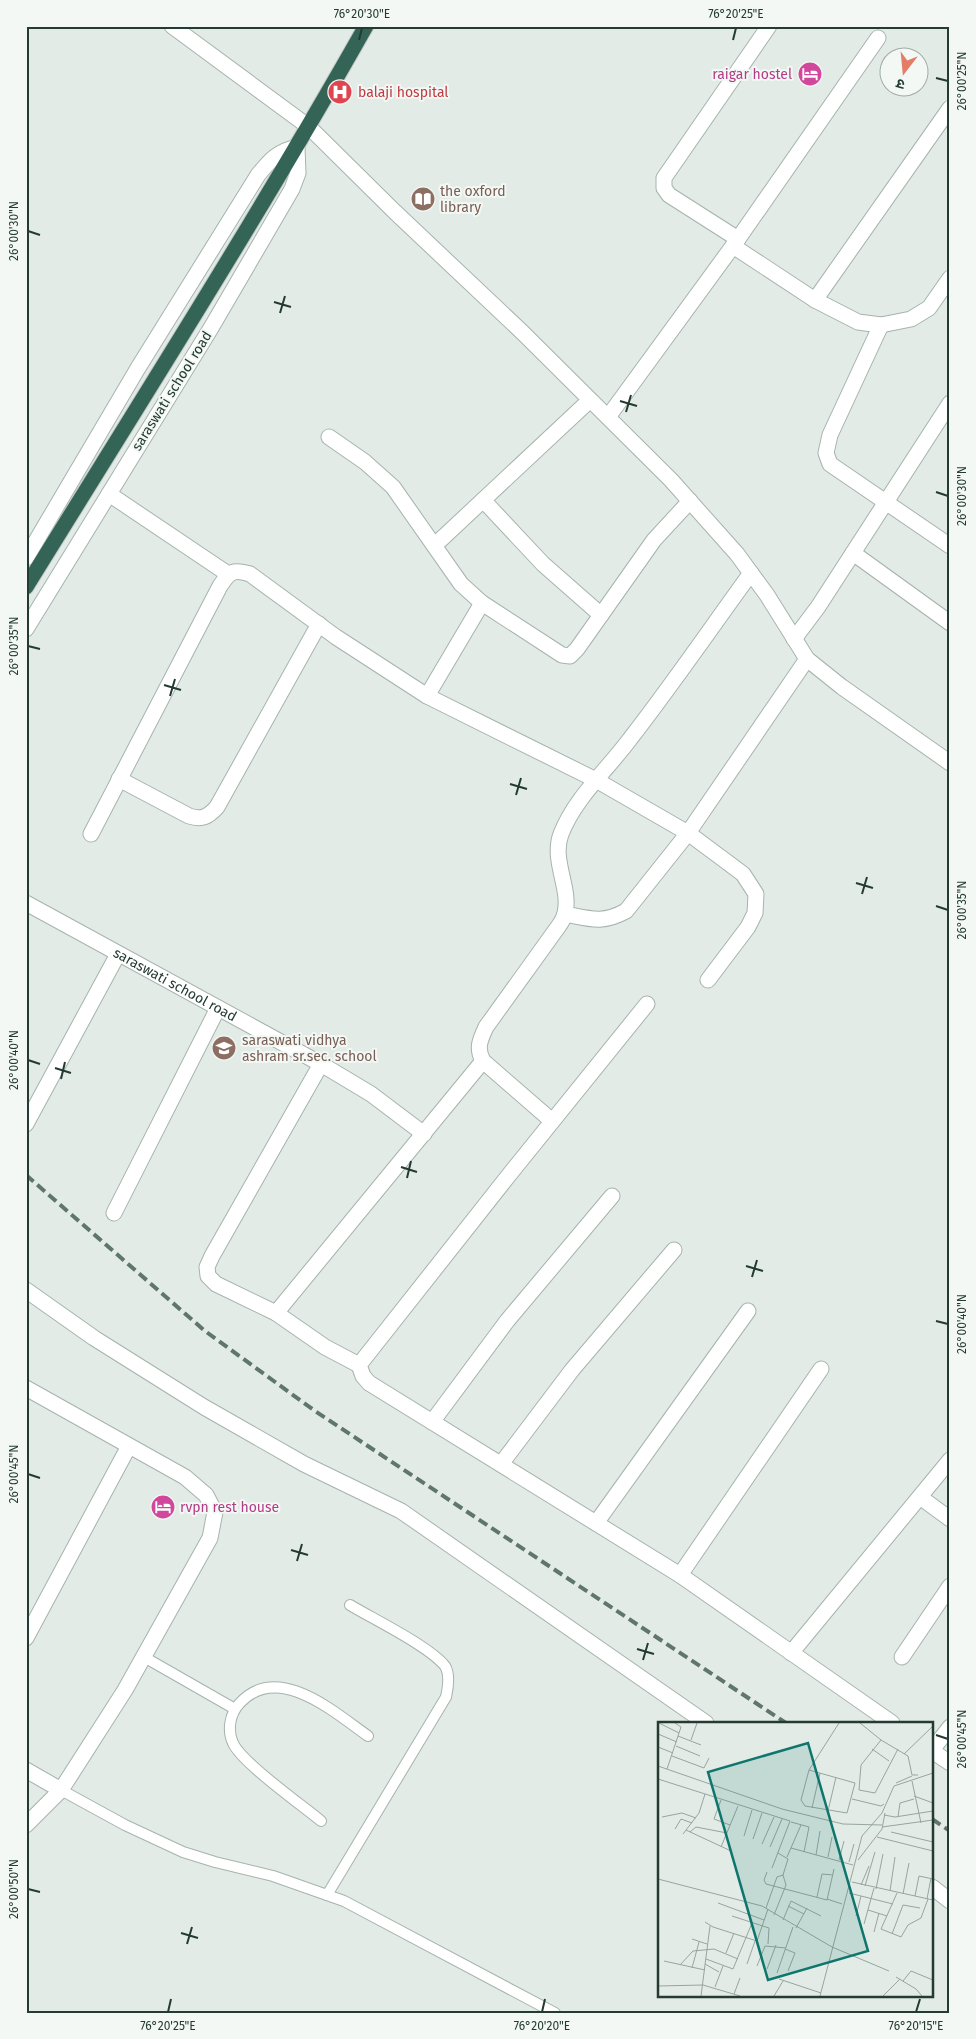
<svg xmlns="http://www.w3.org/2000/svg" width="976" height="2039" viewBox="0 0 976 2039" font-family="'Fira Sans','Noto Sans Devanagari',sans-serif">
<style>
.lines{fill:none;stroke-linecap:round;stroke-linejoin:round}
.lane-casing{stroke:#a6b3ad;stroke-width:12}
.street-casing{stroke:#a6b3ad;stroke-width:17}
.highway-casing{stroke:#c2c8c6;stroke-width:17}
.lane{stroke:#fff;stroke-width:10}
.street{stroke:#fff;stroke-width:15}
.highway{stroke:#336456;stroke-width:15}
.rail{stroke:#5f766e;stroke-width:4;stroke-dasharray:10 5;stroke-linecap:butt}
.ticks{fill:none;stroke:#243b33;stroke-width:2}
.labels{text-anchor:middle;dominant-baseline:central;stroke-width:4;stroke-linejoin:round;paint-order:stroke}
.hotel-label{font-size:14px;fill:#b23c85;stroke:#f3f8f5;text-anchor:end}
.health-label{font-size:14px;fill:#be3a42;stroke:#f3f8f5;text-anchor:start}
.education-label{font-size:14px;fill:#785e54;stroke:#f3f8f5;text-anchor:start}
.street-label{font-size:14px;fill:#243b33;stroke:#f3f8f5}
.inset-road{fill:none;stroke:#97a59f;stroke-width:1}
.view{fill:#0f766e;fill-opacity:0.15;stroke:#0f766e;stroke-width:2.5}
.inset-edge{fill:none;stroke:#243b33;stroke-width:2.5}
.neatline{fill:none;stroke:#243b33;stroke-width:2}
.ticks-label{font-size:12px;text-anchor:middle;fill:#243b33}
</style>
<rect width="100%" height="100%" fill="#e3ebe7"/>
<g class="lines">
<defs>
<g id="lane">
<path d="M144,1657L235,1709"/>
<path d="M61,1790L125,1825L183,1852L215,1862L273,1876L344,1901L555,2013"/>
<path d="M321,1821C303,1806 241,1762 233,1743C227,1730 230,1714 239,1704C277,1661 334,1712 368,1736"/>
<path d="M327,1895L446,1697C448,1688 450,1674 445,1666C429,1646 373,1619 350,1605"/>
</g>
<g id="street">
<path d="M172,26L309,127L395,212L522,332L671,480L737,554L767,595L807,659L842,687L950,763"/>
<path d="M738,239L669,195L664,188V178L769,26"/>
<path d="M733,246L815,300L858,322L881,325L911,319L929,308L950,278"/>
<path d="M815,300L950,108"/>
<path d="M881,325L830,435L826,453L830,464L950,546"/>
<path d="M608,417L738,239L878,38"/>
<path d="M329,437L365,462L393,487L461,584L482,603L562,655L570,656L577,649L654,540L690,501"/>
<path d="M109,494L228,574"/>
<path d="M483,500L543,564L601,615"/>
<path d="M435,545L590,400"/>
<path d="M853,553L950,623"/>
<path d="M26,558L138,368L258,175C270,160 278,151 297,147L298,173L292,189L211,328L26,629"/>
<path d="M794,639L818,607L950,403"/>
<path d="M427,696L482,603"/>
<path d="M119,779L189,816C202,820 208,817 217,807L319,624"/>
<path d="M91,834L220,586C230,571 233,569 250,574L336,637L427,696L596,780L688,833L743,874L756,894L755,913L748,927L708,980"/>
<path id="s1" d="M26,903L321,1064L371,1094L424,1134"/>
<path d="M565,914C591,919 602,924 626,911L688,833L807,659"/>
<path d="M647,1004L509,1175L359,1365L363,1376L369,1383L680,1575L892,1723"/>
<path d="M321,1064L212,1256L207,1267L208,1276L216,1284L276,1313L325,1347L359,1365"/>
<path d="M552,1121L483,1061C476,1048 480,1040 486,1027L558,927C561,923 564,918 565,913C571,888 551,860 561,834C575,798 607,770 630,739C672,685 711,628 751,573"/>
<path d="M26,1124L118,954"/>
<path d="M114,1213L218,1008"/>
<path d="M26,1290L94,1338L204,1407L304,1464L401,1511L706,1723"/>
<path d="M276,1313L483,1061"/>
<path d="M26,1388L185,1477L206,1495L215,1512L210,1538L125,1690L61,1790L26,1825"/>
<path d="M432,1422L507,1321L612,1196"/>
<path d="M501,1464L572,1370L674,1250"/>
<path d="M920,1497L950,1519"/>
<path d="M596,1523L748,1311"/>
<path d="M680,1575L821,1369"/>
<path d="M26,1638L129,1446"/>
<path d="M791,1653L950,1460"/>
<path d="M902,1657L950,1586"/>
<path d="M932,1750L950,1727"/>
<path d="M932,1751L950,1763"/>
<path d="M26,1770L61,1790"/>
<path d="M932,1887L950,1901"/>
</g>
<path id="highway" d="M26,587C141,401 258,217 366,26"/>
</defs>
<use href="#lane" class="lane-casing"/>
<use href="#street" class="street-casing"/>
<use href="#highway" class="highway-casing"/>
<use href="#lane" class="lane"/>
<use href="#street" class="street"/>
<use href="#highway" class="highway"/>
<g class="rail">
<path d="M26,1175L205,1331L315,1411L786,1723"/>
<path d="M932,1819L950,1831"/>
</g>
</g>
<path class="ticks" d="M359,40L362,28M733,40L736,28M936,78L948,81M28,231L40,235M274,302L291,307M280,313L285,296M620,401L637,406M626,412L631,395M936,492L948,496M28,646L40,649M164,685L181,690M170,696L175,679M510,784L527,789M516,795L521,778M856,883L873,888M862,894L867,877M936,906L948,910M28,1060L40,1064M55,1068L71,1073M61,1079L65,1062M401,1167L417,1172M407,1178L411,1161M746,1266L763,1271M752,1277L757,1260M936,1321L948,1324M28,1474L40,1478M291,1550L308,1555M297,1561L302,1544M637,1649L654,1654M643,1660L648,1643M936,1735L948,1739M28,1889L40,1892M181,1933L198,1938M187,1944L192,1927M168,2012L171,1999M542,2012L545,1999M916,2012L920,1999"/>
<defs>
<symbol id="hotel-disc" viewBox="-11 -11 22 22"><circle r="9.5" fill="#d1479c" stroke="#f3f8f5"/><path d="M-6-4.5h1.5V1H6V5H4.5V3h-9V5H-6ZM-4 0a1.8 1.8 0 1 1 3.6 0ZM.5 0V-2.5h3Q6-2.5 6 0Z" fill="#fff"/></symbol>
<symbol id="hospital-disc" viewBox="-11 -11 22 22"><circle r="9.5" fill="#e0444e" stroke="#f3f8f5"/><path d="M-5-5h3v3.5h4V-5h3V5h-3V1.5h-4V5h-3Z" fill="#fff"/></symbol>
<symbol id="library-disc" viewBox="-11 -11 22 22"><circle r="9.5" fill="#8d6e63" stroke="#f3f8f5"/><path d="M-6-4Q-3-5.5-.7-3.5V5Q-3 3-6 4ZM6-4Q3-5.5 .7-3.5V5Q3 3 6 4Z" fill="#fff"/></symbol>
<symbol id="school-disc" viewBox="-11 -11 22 22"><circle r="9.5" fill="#8d6e63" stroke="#f3f8f5"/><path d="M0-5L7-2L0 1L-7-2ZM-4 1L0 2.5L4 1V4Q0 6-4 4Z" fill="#fff"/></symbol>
</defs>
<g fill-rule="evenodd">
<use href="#hotel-disc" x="796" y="60" width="28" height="28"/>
<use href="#hospital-disc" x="326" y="78" width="28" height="28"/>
<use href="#library-disc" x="409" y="185" width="28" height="28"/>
<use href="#school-disc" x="210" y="1034" width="28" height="28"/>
<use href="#hotel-disc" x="149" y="1493" width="28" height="28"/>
</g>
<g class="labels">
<g class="hotel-label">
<text x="792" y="74">raigar hostel</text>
<text x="180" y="1507" text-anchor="start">rvpn rest house</text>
</g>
<g class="health-label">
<text x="358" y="92">balaji hospital</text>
</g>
<g class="education-label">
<text x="440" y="191">the oxford<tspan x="440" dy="16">library</tspan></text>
<text x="242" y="1040">saraswati vidhya<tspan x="242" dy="16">ashram sr.sec. school</tspan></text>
</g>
<g class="street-label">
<text transform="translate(172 391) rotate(-58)">saraswati school road</text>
<text stroke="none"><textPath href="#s1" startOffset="170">saraswati school road</textPath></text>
</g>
</g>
<g transform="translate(658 1722)">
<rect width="275" height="275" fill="#e3ebe7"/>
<path class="inset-road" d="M1,1L21,11M202,1L223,18L250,34L254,53H260M0,12L19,20M20,14L43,23M33,18L39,1M223,18L203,43L201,68L217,71L240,27M18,24L42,34M0,25L15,31M214,27L231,39M246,32L275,4M14,34L46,46L51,36M0,44L124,87L185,102L224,103M9,47L23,5L17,1M151,48L197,61L189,91L147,84L143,78L151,48L181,1M0,57L132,99L114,146M254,59L263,101M238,61L254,54M256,74L275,81M194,77L223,84L226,82M63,78L56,97L72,103M154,86L162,51M170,89L178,55M226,93L237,95L275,89M4,95L24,91L38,96M240,95L242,81L256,77M133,100L151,105L146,130M224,105L275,98M17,107L23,97L34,101M28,108L73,129M32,110L38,105L69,111M233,110L275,120M25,112L41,91L47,72M86,114L94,88M219,115L275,129M95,117L104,91M104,122L116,95M63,125L80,84M112,125L124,97M133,126L195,143M158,133L162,109M129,135L143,103M170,135L174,115M181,138L186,119M200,138L224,107L227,91M191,140L196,122M109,150L106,158L108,162L169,178L176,147M0,157L104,184L174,225L231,249M194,160L275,178M203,163L211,144M207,164L217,130M218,167L225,132M232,169L237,135M191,171L235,182M239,171L223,207L243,215L250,203L263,196L270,177M245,172L251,141M257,174L261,154L275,157M159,175L164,152L175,153M169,177L184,182M269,177L273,156M60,181L106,198M130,184L146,192M108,186L119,155L125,153M210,188L229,194M116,193L128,163L125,153L130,137L120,131M74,194L111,206L110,222M198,194L203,174M125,198L133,179L163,194M47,200L55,205L99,219L110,187M206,202L216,166M138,206L149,186M216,210L221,191M234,212L245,183L262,186M34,217L49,222M127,227L137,231L130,249M68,231L76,211M48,237L75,247L94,201M6,239L47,248M47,242L61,250M89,242L97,219M22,243L35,229L56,227L80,237M99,244L107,224L128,226M34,246L41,220M109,247L118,223M119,251L135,205M238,255L258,267L264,274M121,257L163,271M245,259L253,249L275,258M0,264L45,263L82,274M57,265L65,244M76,272L82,256M43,274L52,204M116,274L125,259M162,274L204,114L224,91L236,64L275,51M225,274L242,257"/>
<path class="view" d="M150,21L210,229L110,258L50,50Z"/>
<rect width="275" height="275" class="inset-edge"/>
</g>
<rect width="976" height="2039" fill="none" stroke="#f3f8f5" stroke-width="55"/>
<g transform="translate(904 72) rotate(196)"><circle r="24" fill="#f3f8f5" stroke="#a0aca7"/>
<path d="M0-4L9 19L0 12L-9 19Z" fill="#e47d68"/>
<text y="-8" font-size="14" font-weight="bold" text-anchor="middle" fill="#243b33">उ</text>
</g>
<rect x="28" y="28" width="920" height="1984" class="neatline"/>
<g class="ticks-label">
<text x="362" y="18">76°20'30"E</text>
<text x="736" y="18">76°20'25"E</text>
<text transform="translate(962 81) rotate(-90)" y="4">26°00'25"N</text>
<text transform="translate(14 231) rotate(-90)" y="4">26°00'30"N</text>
<text transform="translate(962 496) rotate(-90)" y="4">26°00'30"N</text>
<text transform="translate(14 646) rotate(-90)" y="4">26°00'35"N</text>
<text transform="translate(962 910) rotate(-90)" y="4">26°00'35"N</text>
<text transform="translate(14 1060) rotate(-90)" y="4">26°00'40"N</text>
<text transform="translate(962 1324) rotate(-90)" y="4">26°00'40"N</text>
<text transform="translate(14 1474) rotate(-90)" y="4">26°00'45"N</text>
<text transform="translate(962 1739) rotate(-90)" y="4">26°00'45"N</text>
<text transform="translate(14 1889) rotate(-90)" y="4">26°00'50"N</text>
<text x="168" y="2030">76°20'25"E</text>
<text x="542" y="2030">76°20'20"E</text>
<text x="916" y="2030">76°20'15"E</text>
</g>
</svg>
